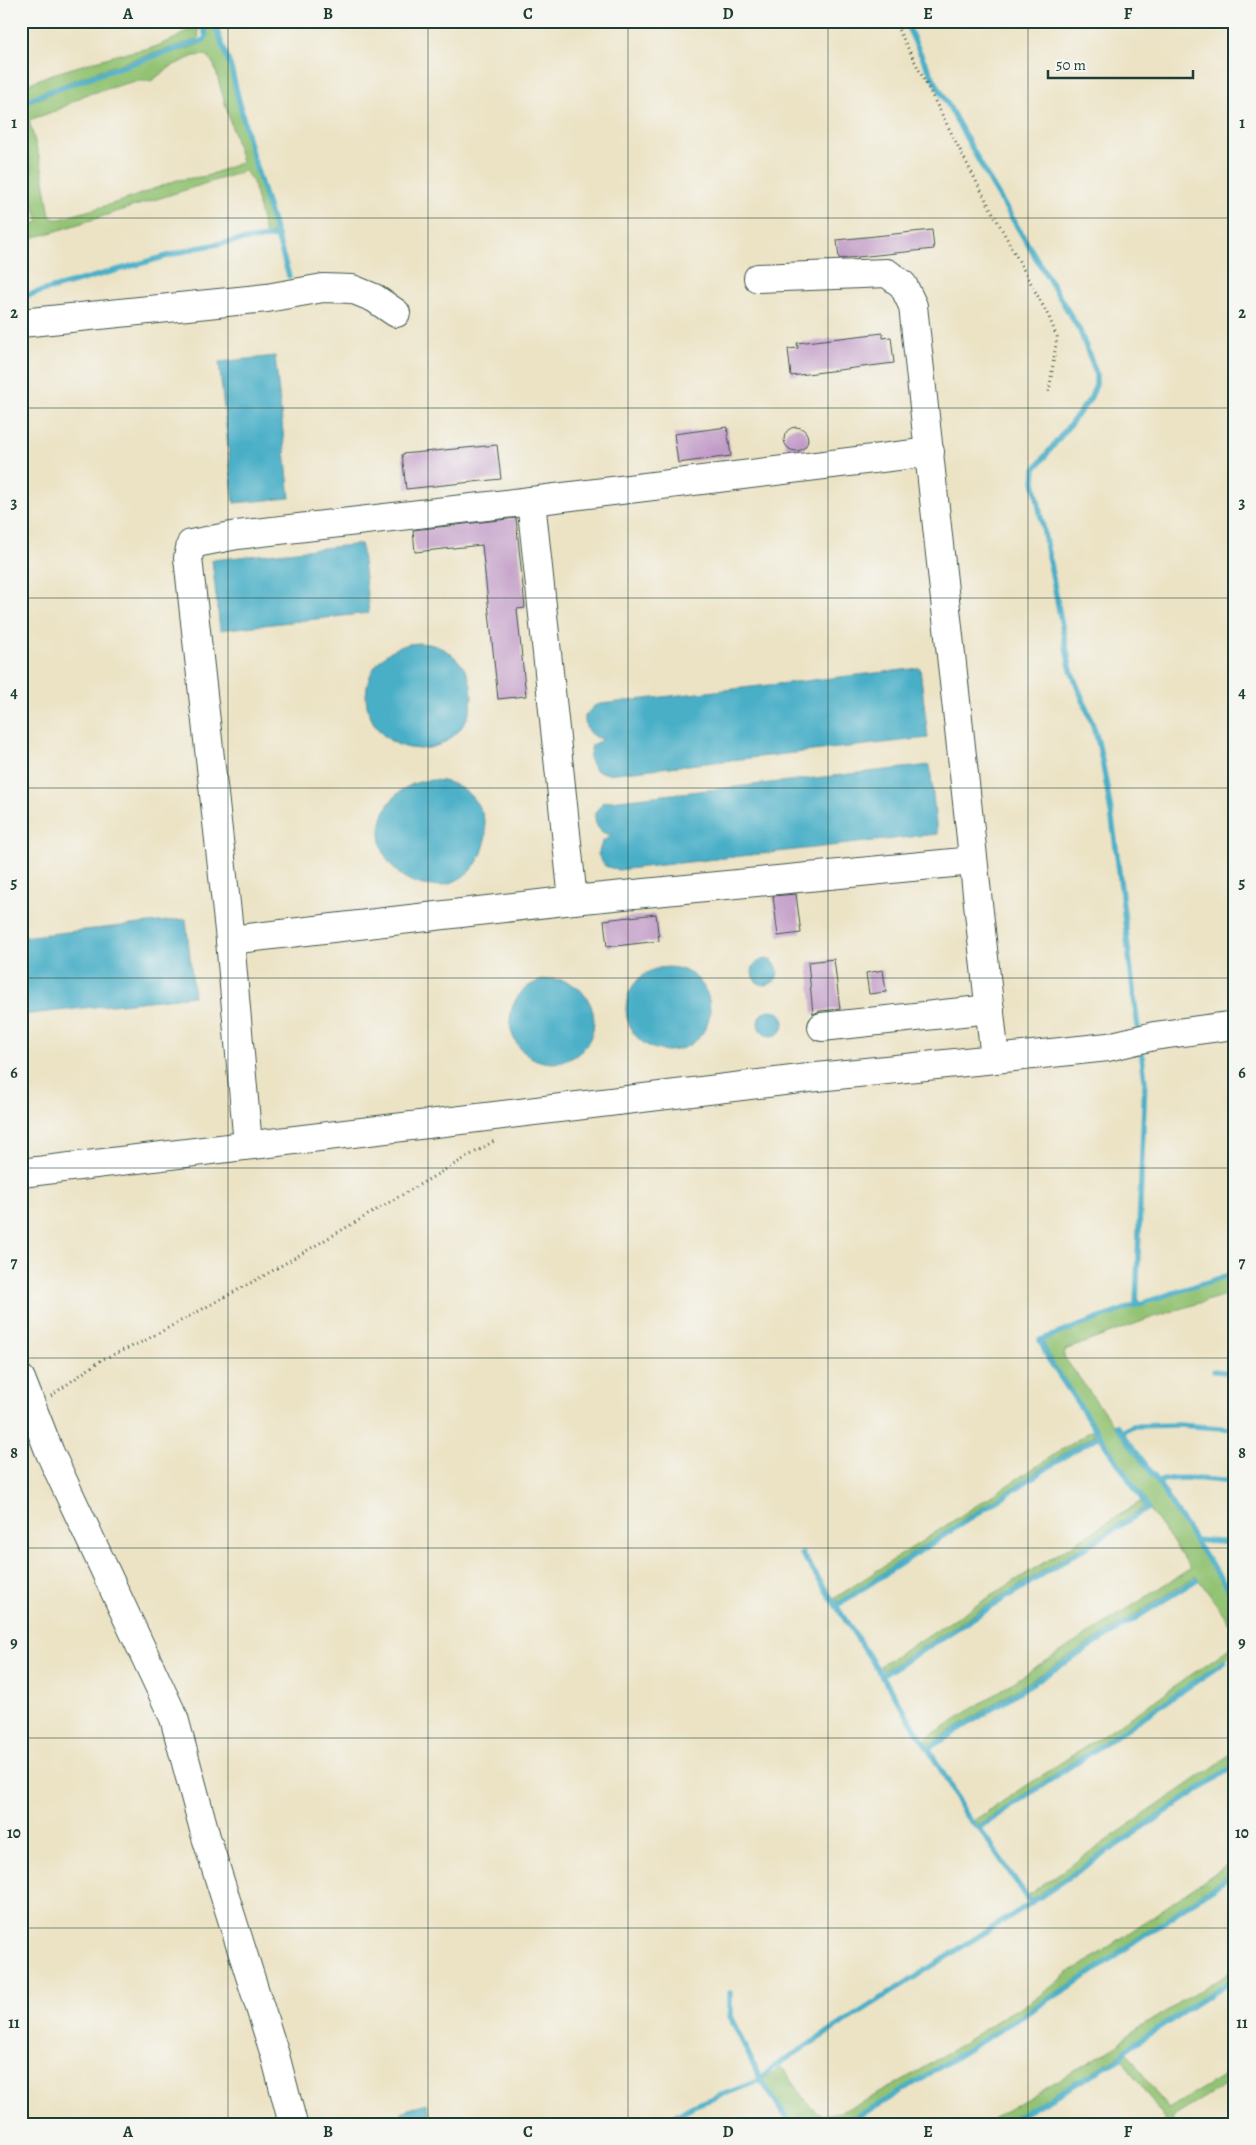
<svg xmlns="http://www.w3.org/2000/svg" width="1256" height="2145" viewBox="0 0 1256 2145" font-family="Alegreya,serif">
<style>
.green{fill:#92c272;stroke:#588053;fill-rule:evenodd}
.water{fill:#48afc7;stroke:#34767e}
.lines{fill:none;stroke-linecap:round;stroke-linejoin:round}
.stream{stroke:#48afc7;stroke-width:5.5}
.building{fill:#c29cc8}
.minor-casing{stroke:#3e564a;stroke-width:30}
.path{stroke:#3e564a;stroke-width:3;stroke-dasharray:1 4;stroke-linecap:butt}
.minor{stroke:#fff;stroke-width:28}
.grid{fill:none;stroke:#1f3d34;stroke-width:1;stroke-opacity:0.55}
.neatline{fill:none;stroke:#1f3d34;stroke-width:2}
.grid-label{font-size:16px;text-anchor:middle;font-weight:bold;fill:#1f3d34}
</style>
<rect width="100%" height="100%" fill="#f6f6f2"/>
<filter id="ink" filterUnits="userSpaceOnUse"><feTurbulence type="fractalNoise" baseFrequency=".02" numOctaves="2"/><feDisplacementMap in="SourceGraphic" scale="10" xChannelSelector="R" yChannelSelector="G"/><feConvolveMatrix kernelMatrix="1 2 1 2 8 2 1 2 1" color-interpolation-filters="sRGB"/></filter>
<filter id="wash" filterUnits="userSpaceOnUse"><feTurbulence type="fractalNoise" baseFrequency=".0096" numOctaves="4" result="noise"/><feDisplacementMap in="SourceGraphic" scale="20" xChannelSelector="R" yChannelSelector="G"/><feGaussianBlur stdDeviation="1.12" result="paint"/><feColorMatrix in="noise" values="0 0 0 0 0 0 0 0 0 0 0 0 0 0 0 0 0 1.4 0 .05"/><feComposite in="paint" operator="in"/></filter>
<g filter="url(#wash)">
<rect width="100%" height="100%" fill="#ece3c5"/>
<g class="green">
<path d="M207,21H215L214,27L229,67L249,149L274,233L265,234L253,182L245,171L47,234L21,240V228L39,222L33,203L30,160L21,143V105C64,89 107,73 151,58C168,53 190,50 205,41L207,37L205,25ZM207,55L214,65L242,162L207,176L177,180L125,200L60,219H54L50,216L42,168L29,120L58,110L85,95L135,81H151L172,66L194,56Z"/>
<path d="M197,24L199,37L196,40L101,70L21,100V87L49,75L116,55L155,47L176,38Z"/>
<path d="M1235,1275V1292L1148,1319L1065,1350L1064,1357L1152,1477L1197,1547L1235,1601V1630L1196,1576L929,1745L925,1739L1191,1568L1150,1511L1151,1509L1051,1359L1043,1341L1136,1307Z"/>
<path d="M1092,1430L1095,1435L1075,1446L838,1602L835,1598Z"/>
<path d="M1140,1502L1144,1507L883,1671L880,1666Z"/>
<path d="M1235,1644V1653L980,1824L973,1821L1141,1710Z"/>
<path d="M1235,1752V1763L1032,1899L1029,1894Z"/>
<path d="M1235,1859V1870L1079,1978L880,2102L839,2124H793L764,2080L781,2067C792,2078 809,2111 823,2115C846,2121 980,2032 1006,2015C1017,2009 1029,2004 1039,1996C1050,1988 1061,1979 1072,1970L1077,1969Z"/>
<path d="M1235,1969V1977L1124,2049L1119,2056L1001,2124H984L1116,2046L1123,2039L1142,2026Z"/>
<path d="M1126,2051L1168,2109L1235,2069V2080L1173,2117L1175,2124H1168L1122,2059Z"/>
</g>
<g class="water">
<path d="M275,356L290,498L234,503L219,362Z"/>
<path d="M361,544L369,613L220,630L212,560Z"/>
<circle cx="419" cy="696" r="53"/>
<path d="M920,668L928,738L608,774L595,770L589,758L592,745L603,739C590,737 584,730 585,716L594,706L600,704Z"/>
<path d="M930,765L937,834L618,870L605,866L598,855L602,842L612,835C600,834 594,826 595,813L603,802L610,801Z"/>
<circle cx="433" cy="833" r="53"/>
<path d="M186,919L194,996L21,1015V937Z"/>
<circle cx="765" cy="972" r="13"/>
<circle cx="668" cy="1009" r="42"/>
<circle cx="552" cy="1021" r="42"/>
<circle cx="771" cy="1023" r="13"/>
<path d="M427,2103L434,2124H405L401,2112Z"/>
</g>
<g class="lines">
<g class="stream">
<path d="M216,21V28L231,68L251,150L289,276"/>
<path d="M909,21V29L923,59L991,183L1080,331L1096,373V385L1090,399L1035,469L1034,481L1070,667C1079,694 1093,718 1099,746C1119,840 1125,938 1139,1034"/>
<path d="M21,102L102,73L204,40L206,36L203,25L205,21"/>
<path d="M21,297L196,248L235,241L278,236"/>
<path d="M1136,1305L1145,1080L1141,1048"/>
<path d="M1214,1371L1235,1373"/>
<path d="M1116,1425L1154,1476L1198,1546L1235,1598"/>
<path d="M1121,1433L1132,1426L1178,1425L1235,1429"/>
<path d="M1158,1482C1173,1474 1217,1481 1235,1482"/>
<path d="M1194,1540L1235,1543"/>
<path d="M836,1606L1076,1449L1100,1436"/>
<path d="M883,1675L1148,1508L1049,1360L1040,1340L1136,1305L1235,1273"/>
<path d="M928,1749L1196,1580"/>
<path d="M979,1828L1225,1662"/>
<path d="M1031,1903L1235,1765"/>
<path d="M730,1993V2016L761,2080L791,2124"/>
<path d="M662,2124L693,2106L761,2080L772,2068L1031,1903L979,1828C963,1820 956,1794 946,1778C900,1702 851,1628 802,1554"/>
<path d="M843,2124L882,2103L1080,1980L1235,1873"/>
<path d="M1005,2124L1121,2058L1125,2050L1235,1978"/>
</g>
</g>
<g id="blocks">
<g class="building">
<path d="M932,230L934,249L839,259L837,240Z"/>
<path d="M883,333V338L891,337L894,363L791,376L788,349L798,348L797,343Z"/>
<circle cx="796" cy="439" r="12"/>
<path d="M727,427L731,456L678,463L674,434Z"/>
<path d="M497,445L501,479L406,489L402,454Z"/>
<path d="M516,518L525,608L517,609L526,696L498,699L482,545L415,552L413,530Z"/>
<path d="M796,894L801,933L778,936L773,896Z"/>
<path d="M656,914L659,941L607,947L604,920Z"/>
<path d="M834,959L840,1009L820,1011L813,1014L808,962Z"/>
<path d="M883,970L886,992L869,994L866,973Z"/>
</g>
</g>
</g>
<g filter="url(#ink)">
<use href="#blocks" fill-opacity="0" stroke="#3e564a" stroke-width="1"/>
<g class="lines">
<defs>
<g id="minor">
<path d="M21,323L267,298L323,288L352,289L374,298L396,313"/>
<path d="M531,501L573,900"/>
<path d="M230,940L573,900L973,861"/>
<path d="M822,1027L990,1009"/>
<path d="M995,1059L1108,1047L1154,1036L1235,1025"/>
<path d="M248,1145L230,940L188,558L191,544L237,535L531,501L930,452"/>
<path d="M21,1173L817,1077L995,1059L913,306L903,285L887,273L758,278"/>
<path d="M21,1379L50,1453L174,1718L206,1837L275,2055L293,2124"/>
</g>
</defs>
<use href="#minor" class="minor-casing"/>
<g class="path">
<path d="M894,21L978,185L1049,317L1057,337L1049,392"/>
<path d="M51,1396L101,1360L144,1341L265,1275L496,1140"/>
</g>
<use href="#minor" class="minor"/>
</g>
</g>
<path class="grid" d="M228,21V2124M428,21V2124M628,21V2124M828,21V2124M1028,21V2124M21,218H1235M21,408H1235M21,598H1235M21,788H1235M21,978H1235M21,1168H1235M21,1358H1235M21,1548H1235M21,1738H1235M21,1928H1235"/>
<rect width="1256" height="2145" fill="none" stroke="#f6f6f2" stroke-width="55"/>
<path d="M1048 70v8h145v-8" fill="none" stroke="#1f3d34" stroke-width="2.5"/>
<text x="1056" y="70" font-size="15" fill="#1f3d34" stroke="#f6f6f2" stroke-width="4" paint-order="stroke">50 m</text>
<rect x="28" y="28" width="1200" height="2090" class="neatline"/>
<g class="grid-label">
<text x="128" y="19">A</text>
<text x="328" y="19">B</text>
<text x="528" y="19">C</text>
<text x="728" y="19">D</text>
<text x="928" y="19">E</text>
<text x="1128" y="19">F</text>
<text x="14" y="128">1</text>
<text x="1242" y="128">1</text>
<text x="14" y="318">2</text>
<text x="1242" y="318">2</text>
<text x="14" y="508">3</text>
<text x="1242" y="508">3</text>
<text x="14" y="698">4</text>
<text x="1242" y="698">4</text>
<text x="14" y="888">5</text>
<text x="1242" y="888">5</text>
<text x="14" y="1078">6</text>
<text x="1242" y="1078">6</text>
<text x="14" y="1268">7</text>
<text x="1242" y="1268">7</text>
<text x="14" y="1458">8</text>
<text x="1242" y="1458">8</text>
<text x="14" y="1648">9</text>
<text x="1242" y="1648">9</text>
<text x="14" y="1838">10</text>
<text x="1242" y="1838">10</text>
<text x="14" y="2028">11</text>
<text x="1242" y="2028">11</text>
<text x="128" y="2137">A</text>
<text x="328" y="2137">B</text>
<text x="528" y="2137">C</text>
<text x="728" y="2137">D</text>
<text x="928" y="2137">E</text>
<text x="1128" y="2137">F</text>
</g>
</svg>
